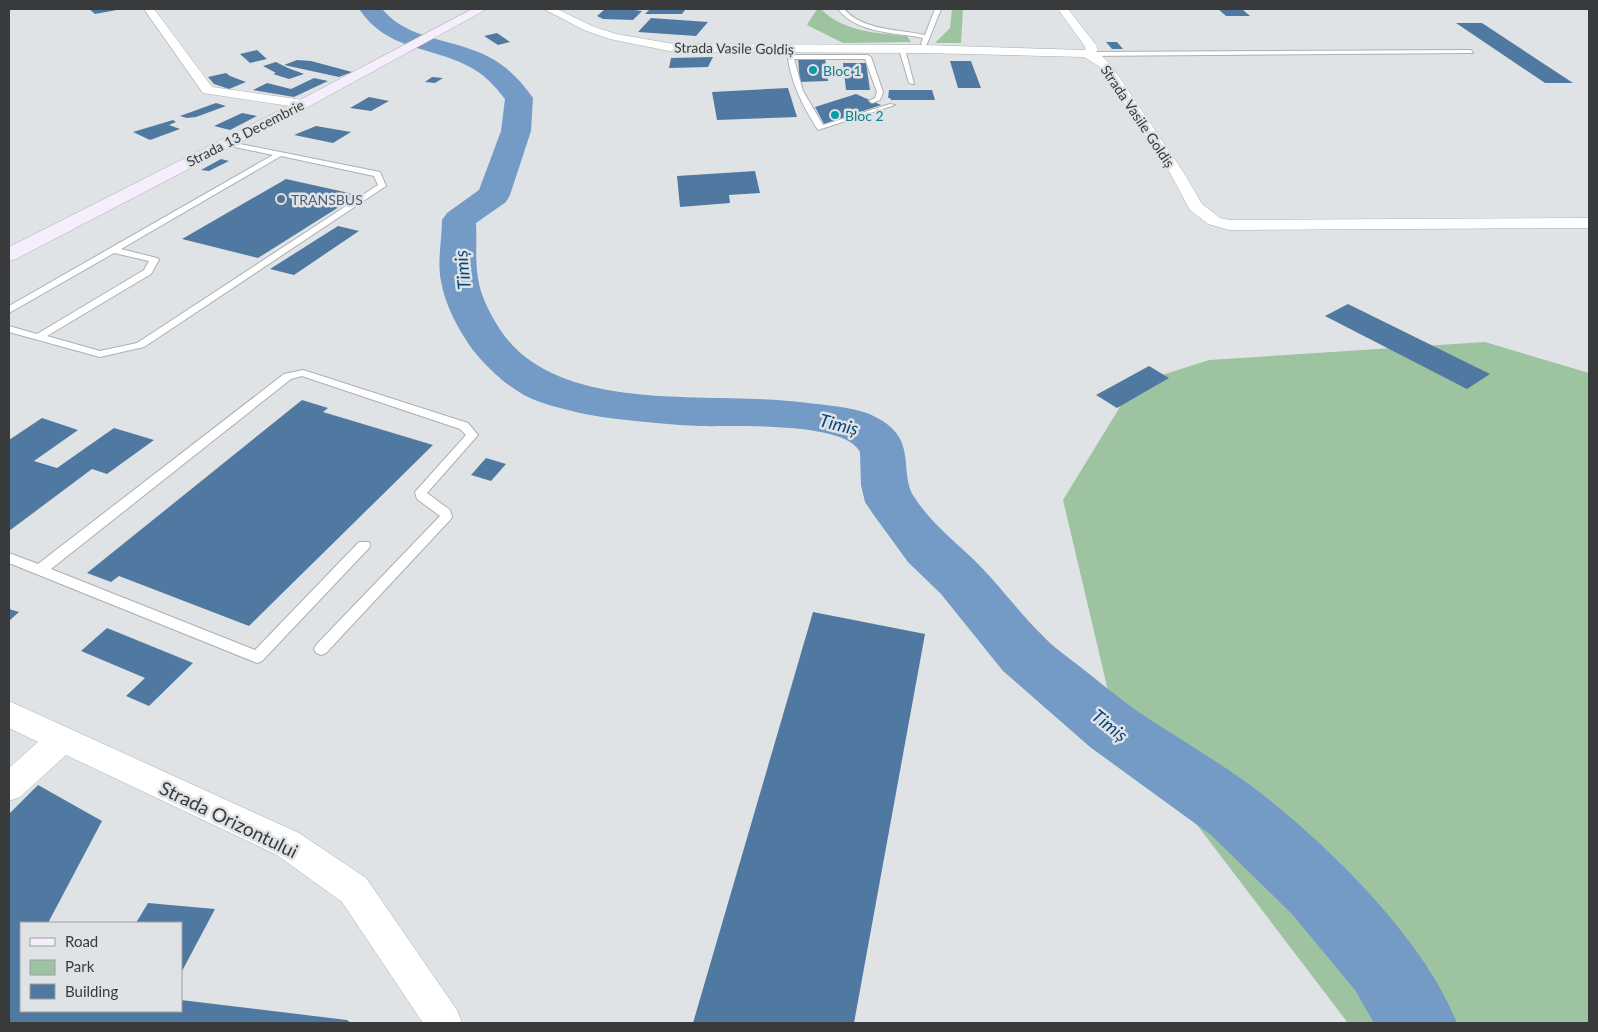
<svg xmlns="http://www.w3.org/2000/svg" width="1598" height="1032" viewBox="0 0 1598 1032" font-family="Lato,sans-serif">
<style>
.green{fill:#9dc3a0}
.lines{fill:none;stroke-linecap:round;stroke-linejoin:round}
.river{fill:#739bc5;fill-rule:evenodd}
.building{fill:#5079a1}
.service-casing{stroke:#acafb2;stroke-width:2}
.minor-casing{stroke:#acafb2;stroke-width:1}
.secondary-casing{stroke:#acafb2;stroke-width:1}
.service{fill:#fff;fill-rule:evenodd}
.minor{fill:#fff;fill-rule:evenodd}
.secondary{fill:#f6eefc;fill-rule:evenodd}
.culture-dot{fill:#0f9aa8;stroke:#e0e3e6;stroke-width:2}
.service-dot{fill:#5c6f8a;stroke:#e0e3e6;stroke-width:2}
.labels{text-anchor:middle;dominant-baseline:central;stroke-width:5;stroke-linejoin:round;paint-order:stroke}
.far-street-label{font-size:14px;fill:#393a3b;stroke:#e0e3e6}
.far-culture-label{font-size:14px;fill:#0d838f;stroke:#e0e3e6;text-anchor:start}
.far-service-label{font-size:14px;fill:#4e5e75;stroke:#e0e3e6;text-anchor:start}
.water-label{font-size:18px;font-style:italic;fill:#04457a;stroke:#e0e3e6}
.near-street-label{font-size:19px;fill:#393a3b;stroke:#e0e3e6}
</style>
<rect width="100%" height="100%" fill="#e0e3e6"/>
<g class="green">
<path d="M817,9H821C843,32 877,33 907,36L911,42L843,43L807,25Z"/>
<path d="M952,9H963L961,43H935L950,28Z"/>
<path d="M1485,342L1589,373V1023H1348L1114,716L1063,500L1134,384L1209,360Z"/>
</g>
<g class="lines">
<path class="river" d="M359,9H382C409,41 452,38 487,56C506,65 521,81 533,98L531,131L510,195L506,202L476,223C477,241 475,261 478,278C480,293 488,310 496,323C551,420 714,389 808,403C831,406 861,407 881,420C918,442 898,474 915,498C933,526 959,544 981,567C1002,589 1020,613 1041,634C1053,647 1069,658 1083,669C1101,683 1119,698 1137,711C1177,738 1220,762 1258,791C1329,846 1424,939 1457,1023H1374L1355,990L1292,914L1211,835L1090,747L1003,671L941,594L908,562L873,514L865,502L861,485L860,452C845,421 732,427 700,426C673,425 645,422 617,419C592,416 563,410 540,402C513,393 489,370 472,349C458,329 445,305 441,281C437,262 442,239 442,220L447,213L479,190L501,131L505,99C495,86 483,73 468,66C427,45 388,51 359,9Z"/>
</g>
<g class="building">
<path d="M89,9H117V10L95,14Z"/>
<path d="M605,9H627L642,11L633,20L603,19L597,16Z"/>
<path d="M650,9H663L685,10L682,14H645Z"/>
<path d="M1218,9H1242L1250,16H1226Z"/>
<path d="M651,18L708,22L696,36L638,32Z"/>
<path d="M1456,23H1482L1573,83H1545Z"/>
<path d="M497,33L510,42L498,45L484,36Z"/>
<path d="M1106,42H1117L1123,49H1112Z"/>
<path d="M257,50L267,59L250,63L240,54Z"/>
<path d="M713,57L708,67L669,68L671,58Z"/>
<path d="M798,58H825L828,81L800,82Z"/>
<path d="M297,60L311,61L352,72L339,77L284,65Z"/>
<path d="M950,61H971L981,88H958Z"/>
<path d="M276,62L288,68L304,74L289,79L273,74L276,73L263,66Z"/>
<path d="M843,63H866L870,90H846Z"/>
<path d="M226,73L230,76L246,82L229,89L214,84L208,77Z"/>
<path d="M432,77L443,78L435,83L425,82Z"/>
<path d="M314,78L328,81L294,97L253,90L267,83L291,89Z"/>
<path d="M788,88L797,117L717,120L712,92Z"/>
<path d="M889,90H932L935,100H891L890,98H888Z"/>
<path d="M856,94L881,105L824,124L815,107Z"/>
<path d="M369,97L389,101L371,111L350,108Z"/>
<path d="M216,103L226,106L196,117L187,118L180,116Z"/>
<path d="M242,113L257,116L230,130L214,126Z"/>
<path d="M173,120L176,122L169,125L180,129L150,140L133,132Z"/>
<path d="M316,126L351,132L333,143L294,135Z"/>
<path d="M221,159L229,161L209,171L201,170Z"/>
<path d="M755,171L760,193L729,195L730,203L680,207L677,176Z"/>
<path d="M286,179L358,195L258,258L182,239Z"/>
<path d="M338,226L359,231L294,275L270,269Z"/>
<path d="M1348,304L1490,374L1467,389L1325,316Z"/>
<path d="M1149,366L1169,378L1117,408L1096,395Z"/>
<path d="M302,400L328,408L323,412L433,445L249,626L119,576L111,582L87,573Z"/>
<path d="M42,418L78,430L34,461L57,468L114,428L154,440L107,474L92,469L9,531V440Z"/>
<path d="M486,458L506,464L491,481L471,475Z"/>
<path d="M9,609L19,612L9,621Z"/>
<path d="M813,612L925,634L854,1023H693Z"/>
<path d="M107,628L193,663L149,706L126,696L145,678L81,651Z"/>
<path d="M38,785L102,821L48,923H21V1011H181V1000L347,1020L351,1023H9V814Z"/>
<path d="M148,903L215,909L181,973V923H136Z"/>
</g>
<g class="lines">
<defs>
<g id="service">
<path d="M838,9H844C863,31 898,29 925,35L935,9H941L927,44L924,46L921,44L923,38C895,32 857,34 838,9Z"/>
<path d="M790,47L793,49L794,55H868L871,57L883,92L880,100L872,103L869,101L875,98L877,92L865,59H794L803,91L823,125L890,104L895,105L818,130C802,105 789,79 787,49Z"/>
<path d="M902,47L905,49L914,84L909,83L899,49Z"/>
<path d="M1471,50L1473,53L1086,56L1083,54L1086,52Z"/>
<path d="M225,141L380,172L386,186L144,347L100,357L9,332V326L37,334L144,270L149,261L114,253L9,313V306L273,155L225,145ZM281,156L374,176L378,185L137,343L100,351L47,336L151,274L159,260L157,258L121,249Z"/>
<path d="M303,370L468,423L478,435L427,493L450,510L452,517L450,520L326,653L321,655L316,653L314,649L316,645L440,516L417,499L415,492L466,435L460,429L302,376L291,379L51,569L255,650L359,542H369L370,545L369,548L262,661L257,663L9,563V553L38,564L284,374Z"/>
</g>
<g id="minor">
<path d="M144,9H154L212,87L303,100L310,104L303,108L203,93Z"/>
<path d="M544,9H557L592,26L616,34L674,44L924,45L1084,50L1086,49L1084,45L1058,9H1068L1096,45L1098,50L1095,53L1102,56L1111,65L1184,173L1202,204L1220,218L1230,220L1589,218V228L1230,230L1208,224L1190,210L1170,173L1100,67L1084,57L924,53L674,52L610,39L584,30Z"/>
<path d="M9,701L299,833L366,878L457,1010L462,1023H423L342,902L277,855L66,755L20,797L9,801V768L38,742L9,728Z"/>
</g>
<path id="secondary" d="M472,9H487L308,107L16,259L9,261V247L298,101Z"/>
</defs>
<use href="#service" class="service-casing"/>
<use href="#minor" class="minor-casing"/>
<use href="#secondary" class="secondary-casing"/>
<use href="#service" class="service"/>
<use href="#minor" class="minor"/>
<use href="#secondary" class="secondary"/>
</g>
<g class="culture-dot">
<circle cx="813" cy="70" r="5"/>
<circle cx="835" cy="115" r="5"/>
</g>
<circle class="service-dot" cx="281" cy="199" r="5"/>
<g class="labels">
<g class="far-street-label">
<text transform="translate(734 48) rotate(1)">Strada Vasile Goldiș</text>
<text transform="translate(1138 116) rotate(56)">Strada Vasile Goldiș</text>
<text transform="translate(245 133) rotate(-27)">Strada 13 Decembrie</text>
</g>
<g class="far-culture-label">
<text x="823" y="70">Bloc 1</text>
<text x="845" y="115">Bloc 2</text>
</g>
<g class="far-service-label">
<text x="291" y="199">TRANSBUS</text>
</g>
<g class="water-label">
<text transform="translate(462 270) rotate(-96)">Timiș</text>
<text transform="translate(839 424) rotate(14)">Timiș</text>
<text transform="translate(1110 725) rotate(38)">Timiș</text>
</g>
<g class="near-street-label">
<text transform="translate(229 819) rotate(26)">Strada Orizontului</text>
</g>
</g>
<rect width="1598" height="1032" fill="none" stroke="#393a3b" stroke-width="20"/>
<rect x="20" y="922" width="162" height="90" fill="#e0e3e6" stroke="#9d9fa2"/>
<rect x="30" y="938" width="25" height="8" fill="#f6eefc" stroke="#9d9fa2"/>
<text x="65" y="947" font-size="15" fill="#393a3b">Road</text>
<rect x="30" y="960" width="25" height="15" fill="#9dc3a0" stroke="#9d9fa2"/>
<text x="65" y="972" font-size="15" fill="#393a3b">Park</text>
<rect x="30" y="984" width="25" height="15" fill="#5079a1" stroke="#9d9fa2"/>
<text x="65" y="997" font-size="15" fill="#393a3b">Building</text>
</svg>
